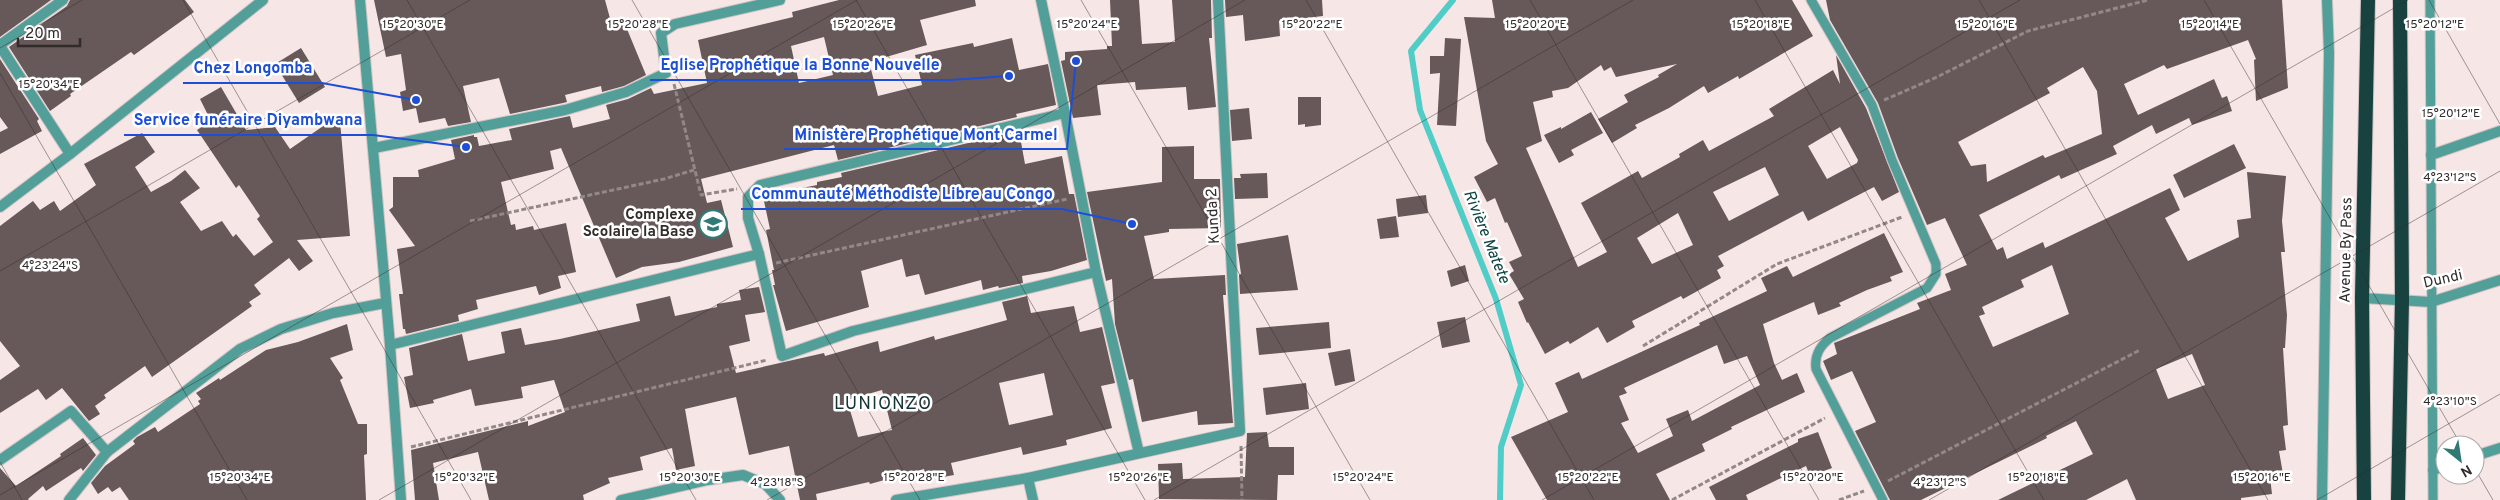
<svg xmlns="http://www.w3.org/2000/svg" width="2500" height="500" viewBox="0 0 2500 500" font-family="Overpass,sans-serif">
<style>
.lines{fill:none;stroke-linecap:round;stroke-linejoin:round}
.stream{stroke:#50cdc7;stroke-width:6}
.building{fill:#675959;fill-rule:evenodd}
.service-casing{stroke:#d3c4c4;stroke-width:11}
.minor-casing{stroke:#d3c4c4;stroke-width:12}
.trunk-casing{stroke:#d3c4c4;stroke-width:16}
.path{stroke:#938888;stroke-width:3;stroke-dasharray:5 2.5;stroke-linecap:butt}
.service{stroke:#529f9a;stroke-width:9}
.minor{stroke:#529f9a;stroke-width:10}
.trunk{stroke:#184240;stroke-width:14}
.ticks{fill:none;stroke:#312b2b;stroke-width:1;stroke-opacity:0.45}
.labels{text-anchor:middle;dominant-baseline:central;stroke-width:5;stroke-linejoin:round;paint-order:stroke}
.poi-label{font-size:15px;font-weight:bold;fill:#312b2b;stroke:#fff;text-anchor:end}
.street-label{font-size:15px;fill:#312b2b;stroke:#fff}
.water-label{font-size:16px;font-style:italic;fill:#0c4543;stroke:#fff}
.quarter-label{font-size:18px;letter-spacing:1px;fill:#133533;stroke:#fff}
.ticks-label{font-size:12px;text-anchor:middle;fill:#312b2b;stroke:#fff;stroke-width:5;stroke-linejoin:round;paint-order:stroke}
.leader{fill:none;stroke:#1d4ed8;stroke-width:2}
.callout-dot{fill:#1d4ed8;stroke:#fff;stroke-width:2}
.callout-label{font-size:16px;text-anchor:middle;font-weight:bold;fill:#1d4ed8;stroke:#fff;stroke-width:5;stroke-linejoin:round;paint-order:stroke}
</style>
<rect width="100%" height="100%" fill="#f7e6e6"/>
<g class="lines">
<path class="stream" d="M1453,0L1411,51L1420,110L1496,299L1521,385L1501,447L1500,500"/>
</g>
<g class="building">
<path d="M0,0H51L0,37Z"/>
<path d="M70,0H185L194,12L134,55L131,52L70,94L71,96L50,111L9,47L67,6Z"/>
<path d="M374,0H605L611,22L622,17L646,75L624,86L602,92L601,86L565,95L567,102L563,103L510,114L499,78L463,86L471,122L448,126L445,118L419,123L416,108L403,111L400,92L406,90L401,54L386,57Z"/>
<path d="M839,0H975L976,6L920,20L927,45L869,62L878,96L922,85L915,55L973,43L974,47L1012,38L1019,70L1048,64L1056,105L1016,114L1017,117L838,160L834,145L701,179L707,203L721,200L733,247L679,262L642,267L616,278L561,148L550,151L554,169L501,182L511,225L515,224L516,230L533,226L534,230L566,223L576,272L558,276L561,288L539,295L536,286L476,300L478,309L458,315L459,321L406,334L405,329H403L399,294H403L397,249L415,246L389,210L393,207V177H419L418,170L455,159L451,140L474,135V137H477L479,146L512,140L509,129L570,116L573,128L610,119L606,105L628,99L651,88L654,94L707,83L698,40L793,17L792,12ZM824,37L833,75L799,83L791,46Z"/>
<path d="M1110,0H1139L1142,44L1175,42L1172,0H1211L1212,38H1209L1216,107L1188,110L1186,87L1136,90L1135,82L1097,85L1101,115L1073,118L1061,61L1065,60V52L1107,49V46H1112Z"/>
<path d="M1225,0H1322L1323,16L1279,21L1280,36L1245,41L1243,15L1226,17Z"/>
<path d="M1492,0H1792L1813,36L1739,79L1738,76L1708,93L1704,86L1669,108L1635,125L1637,128L1612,143L1598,119L1628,102L1624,95L1659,77L1658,75L1677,64L1616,77L1611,67L1604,71L1601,65L1568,88L1552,91L1553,97L1533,102L1542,141L1526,148L1578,267L1607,252L1581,203L1638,171L1642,178L1680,157L1679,154L1703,140L1709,151L1774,116L1769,109L1833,70L1840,84L1836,55L1866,108L1899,192L1882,201L1874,187L1808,221L1803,211L1718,256L1724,266L1717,270L1721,278L1683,299L1681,296L1632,321L1635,327L1607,343L1598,327L1570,344L1568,341L1545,354L1528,322L1527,323L1518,302L1524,299L1509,274L1514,271L1509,262L1522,256L1507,222L1505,223L1495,198L1487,202L1474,177L1498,164L1486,141L1464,17L1495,18ZM1840,127L1858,160L1857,163L1827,179L1808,146ZM1765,167L1779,195L1729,221L1713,192ZM1678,213L1693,245L1652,264L1637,238Z"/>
<path d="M1826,0H2282L2288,88L2256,101L2254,60L2256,59L2248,40L2167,69L2164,65L2124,84L2138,115L2214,79L2222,98L2227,96L2232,111L2192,125L2189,118L2156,134L2152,125L2113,146L2117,154L2061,179L2059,175L1979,215L1997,250L2003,247L2007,259L2043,242L2045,248L2170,188L2180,210L2165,218L2188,261L2239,237L2237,220L2251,218L2247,172L2286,176L2282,221L2285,252H2281L2287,315L2285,348H2283L2288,425L2283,426L2286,450L2279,451L2283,474L2270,477L2272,494L2241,498V500H2136L2127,479L2086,500H1998L2093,454L2076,421L2046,436L2047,438L1921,500H1890L1855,431L1876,422L1852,371L1831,380L1823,361L1837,354L1834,343L1920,309L1917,303L1951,290L1945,274L1967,265L1945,218L1927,225L1898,158L1878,103L1830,20ZM2083,67L2097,91L2102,134L2045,158L2043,155L1987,182L1986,164L1971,166L1958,142L2050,93L2047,88ZM2052,265L2069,314L1993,347L1979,316L1985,314L1982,307L2024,287L2021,280ZM2192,354L2205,385L2168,399L2156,369Z"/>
<path d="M1445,38L1461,39L1456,126L1437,125L1440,73L1430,74V56H1444Z"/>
<path d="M301,48L325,87L299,103L275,64Z"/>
<path d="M0,59L39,119L37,121L42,131L0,154V132L8,128L0,117Z"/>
<path d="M221,87L246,130L275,127L290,149L329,122L340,121L350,236L297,240L313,261L299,271L289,258L254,285L261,294L249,302L252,306L152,377L145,366L104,395L106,398L95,406L100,414L89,421L62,388L46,400L38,389L0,413V380L20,366L0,341V226L33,201L40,210L54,201L60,211L96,185L84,164L142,133L155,152L135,167L151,192L171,181L185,170L200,188L180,202L201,231L222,221L233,237L236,234L254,256L273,242L257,219L260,216L239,185L236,188L197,130L211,121L200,99Z"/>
<path d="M1298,97H1321V125L1305,127V124L1298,125Z"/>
<path d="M1249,108L1252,139L1232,141L1230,110Z"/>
<path d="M1591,112L1603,133L1571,150L1574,155L1559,163L1544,135L1561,127V129Z"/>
<path d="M1019,131L1025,164L1062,156L1069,194H1074L1087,260L1051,271L1022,276L1023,283L999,288L998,286L983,290L981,280L925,295L919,274L906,277L902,259L861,271L869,307L786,331L773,285H775L772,270H774L766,230L770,229L762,192L777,190L778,193L817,185V182L842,177L841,173Z"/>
<path d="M2234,144L2246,168L2184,198L2173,175Z"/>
<path d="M1194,146V179H1220L1221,228L1169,229V232L1144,236L1154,279L1225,275L1226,295H1223L1233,423L1198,425L1197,411L1142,422L1133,379L1129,380L1115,324L1112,279L1106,281L1087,192L1162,182V147Z"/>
<path d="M1267,173L1268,198L1235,199L1234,178H1241L1240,174Z"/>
<path d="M1426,195L1428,213L1398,217L1396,199Z"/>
<path d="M1396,216L1399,237L1380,239L1377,219Z"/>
<path d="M1884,233L1903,272L1890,277L1892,281L1867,290L1839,303L1841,306L1818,315L1814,302L1763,324L1774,363L1782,380L1797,373L1805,392L1731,427L1732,429L1702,444L1705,451L1656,474L1670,500H1547L1511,437L1568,412L1555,383L1579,372L1582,379L1700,325L1699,323L1767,291L1761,278L1787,266L1793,277ZM1717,345L1724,364L1747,356L1760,385L1692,421L1688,410L1666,419L1673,436L1638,453L1621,423L1629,420L1619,396L1627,393L1624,388Z"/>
<path d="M1288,235L1298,290L1240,294L1239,275L1241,274L1237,244Z"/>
<path d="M1465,265L1469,281L1451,287L1447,271Z"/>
<path d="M759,287L765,312L745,315L750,341L729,346L736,373L824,353L825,356L878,341L880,352L934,336L935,340L1007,320L1002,302L1027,296L1031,313L1074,306L1080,332L1102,327L1115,383L1101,386L1112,428L1066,440L1067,445L1023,455L1021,447L951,463L954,475L926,480L924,469L870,484L869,482L816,494L817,500H800L789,446L749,455L736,397L685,409L695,466L676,470L672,448L640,457L643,470L608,478L610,483L583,495L584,500H489L478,452L433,463L439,500H415L411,450L528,421V426L565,412L554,380L521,387L523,398L475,406L471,389L433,400L434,403L410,408L404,377L413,375L409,348L462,334L468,361L505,353L501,332L521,328L525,345L560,339L640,321L636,304L670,296L675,316L717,307V304L741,300L739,290ZM1044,373L1053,415L1009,425L999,383ZM882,390L892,430L858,437L847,400Z"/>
<path d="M1465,317L1470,342L1442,348L1437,322Z"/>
<path d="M1329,322L1331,348L1259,355L1256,328Z"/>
<path d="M347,324L353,350L330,358L343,378L340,380L358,424H367V454L364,455L366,500H129L120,487L112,492L108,487L98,494L91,483L105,466L135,444L133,441L137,437L155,427L158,432L200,404L198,401L201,399L196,393L219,378L220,380L266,350L298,342Z"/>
<path d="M1350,349L1355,381L1335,386L1328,353Z"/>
<path d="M1306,383L1309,409L1266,415L1263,388Z"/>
<path d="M1267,432L1269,447H1294V475H1278L1277,500L1159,499L1158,464L1182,463L1183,479L1245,477L1247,433Z"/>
<path d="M1818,432L1832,468L1810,476L1806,466L1746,495L1748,500H1716L1709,487L1798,442V439Z"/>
<path d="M83,438L96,455L83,471L81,468L46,491L43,486L28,499L29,500H0V468L16,486L61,456L60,454Z"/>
</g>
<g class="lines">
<defs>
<g id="service">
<path d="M1811,0L1872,105L1892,160L1936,264V274L1927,288L1830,338C1820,346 1814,355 1816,369L1883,500"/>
<path d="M2430,0L2433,500"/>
</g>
<g id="minor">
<path d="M360,0L390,345L401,500"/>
<path d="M1041,0L1065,113L1096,272L1139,453"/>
<path d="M0,45L63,0"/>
<path d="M0,46L70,154"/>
<path d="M374,148L565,110L626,92L666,73L661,33L675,24L780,0"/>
<path d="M2431,155L2500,131"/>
<path d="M0,207L70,154L263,0"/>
<path d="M759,254L748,218V197L760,185L1065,113"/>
<path d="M2362,298L2431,302L2500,280"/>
<path d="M390,345L759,254L782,356L853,331L1096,272"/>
<path d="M2475,456L2500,448"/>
<path d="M0,460L71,411L107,452L240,349L281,329L333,313L385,303"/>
<path d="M2433,470L2445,466"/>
<path d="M1028,478L1033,500"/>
<path d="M69,500L107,452"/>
<path d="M621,500L708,480L743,475L765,484L780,500"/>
<path d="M896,500L1028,478L1240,431L1218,0"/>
<path d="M2322,500L2329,53L2327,0"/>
</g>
<g id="trunk">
<path d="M2364,500L2362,298L2368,0"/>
<path d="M2398,500L2402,300L2400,0"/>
</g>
</defs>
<use href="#service" class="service-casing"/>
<use href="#minor" class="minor-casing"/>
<use href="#trunk" class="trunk-casing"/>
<g class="path">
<path d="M674,84L701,195L737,189"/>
<path d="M1884,100L1937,77L2028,31L2148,0"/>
<path d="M470,221L664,179L694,170"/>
<path d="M776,263L1067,199"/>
<path d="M1643,346L1777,264L1902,217"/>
<path d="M1241,446L1242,500"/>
<path d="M411,447L767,360"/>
<path d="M1888,481L2140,350"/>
<path d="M1672,500L1825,418"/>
<path d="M1839,500L1864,491"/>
</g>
<use href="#service" class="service"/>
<use href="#minor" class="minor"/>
<use href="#trunk" class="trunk"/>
</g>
<path class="ticks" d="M183,0L471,500M407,0L696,500M632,0L920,500M856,0L1145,500M1081,0L1370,500M1306,0L1594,500M1530,0L1819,500M1755,0L2044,500M1979,0L2268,500M2204,0L2461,445M2429,0L2500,124M0,48L82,0M0,73L247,500M0,271L470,0M0,462L22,500M2475,469L2493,500M0,495L857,0M379,500L1245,0M767,500L1633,0M1154,500L2020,0M1542,500L2408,0M1929,500L2500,171M2317,500L2500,394"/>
<defs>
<symbol id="school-ring" viewBox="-11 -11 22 22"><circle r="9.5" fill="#fff" stroke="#307975" stroke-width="1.5"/><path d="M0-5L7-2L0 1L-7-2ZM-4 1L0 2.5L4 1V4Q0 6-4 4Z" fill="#307975"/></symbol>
</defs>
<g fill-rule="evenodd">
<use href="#school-ring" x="697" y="208" width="32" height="32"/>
</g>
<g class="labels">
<g class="poi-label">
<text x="694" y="215">Complexe<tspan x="694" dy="17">Scolaire la Base</tspan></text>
</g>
<g class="street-label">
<text transform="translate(1214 216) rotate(-93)">Kunda 2</text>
<text transform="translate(2347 250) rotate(-89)">Avenue By Pass</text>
<text transform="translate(2443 280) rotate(-13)">Dundi</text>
</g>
<g class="water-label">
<text transform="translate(1486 237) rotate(68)">Rivière Matete</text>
</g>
<g class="quarter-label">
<text x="883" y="404">LUNIONZO</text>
</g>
</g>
<g class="ticks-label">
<text x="413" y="28">15°20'30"E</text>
<text x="638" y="28">15°20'28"E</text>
<text x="863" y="28">15°20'26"E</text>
<text x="1087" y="28">15°20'24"E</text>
<text x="1312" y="28">15°20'22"E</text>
<text x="1536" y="28">15°20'20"E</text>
<text x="1761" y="28">15°20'18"E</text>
<text x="1986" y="28">15°20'16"E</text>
<text x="2210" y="28">15°20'14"E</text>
<text x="2435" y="28">15°20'12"E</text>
<text x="49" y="88">15°20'34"E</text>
<text x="2451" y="117">15°20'12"E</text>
<text x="2450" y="181">4°23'12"S</text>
<text x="50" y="269">4°23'24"S</text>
<text x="2450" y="405">4°23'10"S</text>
<text x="240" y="481">15°20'34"E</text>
<text x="465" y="481">15°20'32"E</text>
<text x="690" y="481">15°20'30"E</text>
<text x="914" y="481">15°20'28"E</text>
<text x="1139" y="481">15°20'26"E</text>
<text x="1363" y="481">15°20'24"E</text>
<text x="1588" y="481">15°20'22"E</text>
<text x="1813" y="481">15°20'20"E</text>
<text x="2037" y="481">15°20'18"E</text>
<text x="2262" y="481">15°20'16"E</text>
<text x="777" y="486">4°23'18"S</text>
<text x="1940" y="486">4°23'12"S</text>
</g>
<path class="leader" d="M1009 76L950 80H650M416 100L322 83H183M466 147L373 135H124M1076 61L1067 149H784M1132 224L1062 209H741"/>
<g class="callout-dot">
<circle cx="1009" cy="76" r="5"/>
<circle cx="416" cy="100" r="5"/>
<circle cx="466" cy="147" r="5"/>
<circle cx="1076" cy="61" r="5"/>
<circle cx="1132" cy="224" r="5"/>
</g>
<g class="callout-label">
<text x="800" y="70">Eglise Prophétique la Bonne Nouvelle</text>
<text x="253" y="73">Chez Longomba</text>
<text x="248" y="125">Service funéraire Diyambwana</text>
<text x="926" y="140">Ministère Prophétique Mont Carmel</text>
<text x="902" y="199">Communauté Méthodiste Libre au Congo</text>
</g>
<g transform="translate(2460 460) rotate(150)"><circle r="24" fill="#ffffff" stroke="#adaaaa"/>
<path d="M0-4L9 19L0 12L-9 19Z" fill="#307975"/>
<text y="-8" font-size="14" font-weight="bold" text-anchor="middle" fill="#312b2b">N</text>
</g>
<path d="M18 38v8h62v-8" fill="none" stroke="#312b2b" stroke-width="2.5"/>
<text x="25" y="38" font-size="15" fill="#312b2b" stroke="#ffffff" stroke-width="4" paint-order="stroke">20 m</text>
</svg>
